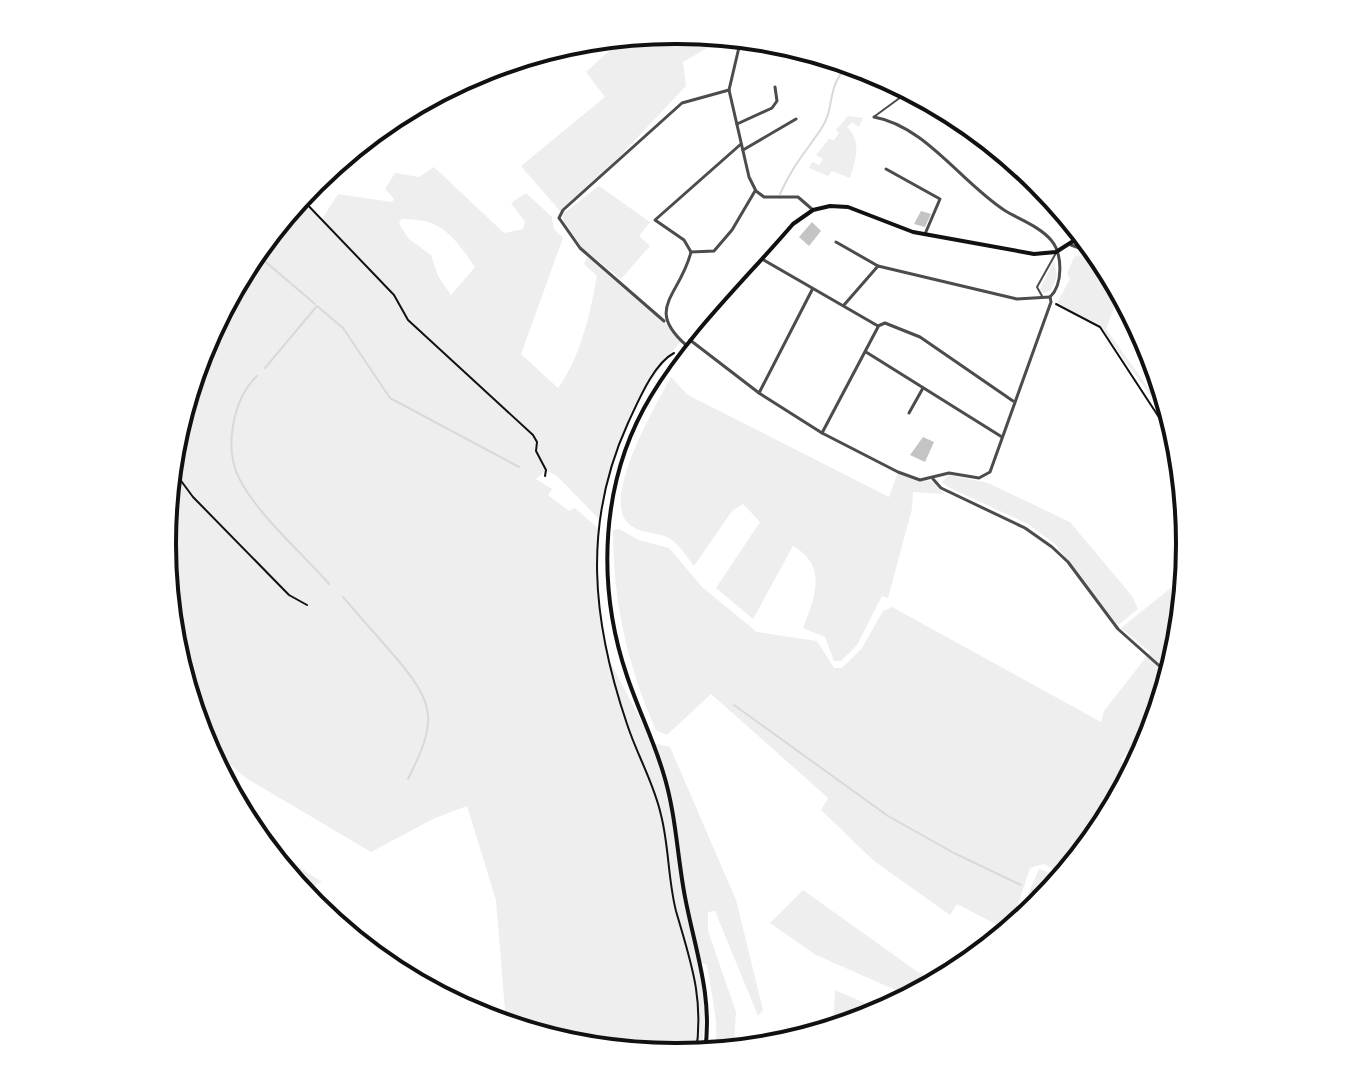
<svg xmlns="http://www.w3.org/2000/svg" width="1352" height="1087" viewBox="0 0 1352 1087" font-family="'Asap Condensed',sans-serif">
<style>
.green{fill:#eee;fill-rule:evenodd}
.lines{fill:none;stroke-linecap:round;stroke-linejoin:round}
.stream{stroke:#d9d9d9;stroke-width:2}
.building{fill:#c4c4c4}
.path{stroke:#111;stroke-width:2}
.service{stroke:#4c4c4c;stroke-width:2}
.minor{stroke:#4c4c4c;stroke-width:3}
.secondary{stroke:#111;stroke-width:4}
.rim{fill:none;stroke:#111;stroke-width:4}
</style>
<rect width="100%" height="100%" fill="#fff"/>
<g class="green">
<path d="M676,30L723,39L683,62L686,86L595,182L560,211L521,166L605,97L586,72L620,41Z"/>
<path d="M848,116L863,118L859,127L852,122L847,127C862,141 856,159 850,178L832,171L828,176L809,168L812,162L819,165L823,159L816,155L829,139L834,140L839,133L836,130Z"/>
<path d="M434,167L504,233L523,229L525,222L511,203L526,193L552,217L554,229L563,238L521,354L558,388C581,356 590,314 597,276L584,264L588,255L664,321L681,341C638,392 608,453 599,519L557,476L546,470L536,479L552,489L548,495L569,511L575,508L599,529L597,591L607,656L653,743L670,747L736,900L763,1010L758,1016L715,911L708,912V931L736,1012L734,1045L714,1049C721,1030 710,988 707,965L699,962L705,1011L702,1052L676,1057L506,1023L496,900L467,806L435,818L371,852L246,778L227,762L217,764L201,740L163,543L202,347L300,200L322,219L338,194L392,202L394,199L385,189L395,173L419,177ZM401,219C442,218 453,236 475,267L451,295L438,276L431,255L409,239L399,224Z"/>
<path d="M599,186L650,222L639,236L650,246L621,279C604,262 561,242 563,214Z"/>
<path d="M1088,253L1118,298L1106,329L1162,407L1166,424L1151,396L1098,324L1057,303L1070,279L1067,274L1074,257Z"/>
<path d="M1054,261L1057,276L1051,290L1044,293L1040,289Z"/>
<path d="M671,377L688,395L889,497L898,472L933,482L944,494L913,492L912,509L888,598L882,596L857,645L841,661H834L825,637L803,628C815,597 828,566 793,546L753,619L716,588L760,522L743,504L732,511L694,566C687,557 678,543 669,538C655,531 642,535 629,524C600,500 656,405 671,377Z"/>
<path d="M949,475L988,483L1070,522L1132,596L1138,609L1118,625L1055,544L1028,524L948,487L942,482Z"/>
<path d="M619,529L639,540L669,548L702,587L757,632L817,641L834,668H842L862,648L883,611L892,607L1101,722L1104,711L1150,652L1121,628L1172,587L1179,596L1150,740L1142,736L1121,760L1130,770L1061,874L1044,864L1030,868L1011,926L1005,929L957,904L950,915L874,861L821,810L828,798L711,694L667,735L656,730C627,665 613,601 613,530Z"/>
<path d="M278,854L322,882L307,889L297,883Z"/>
<path d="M1039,869L1059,876L1042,903L1027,896Z"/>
<path d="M803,890L929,980L907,995L816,955L770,923Z"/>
<path d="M835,990L883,1011L872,1018L833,1026Z"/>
</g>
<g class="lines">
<g class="stream">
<path d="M780,194C793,165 805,153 821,129C836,107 825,90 848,64"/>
<path d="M261,258L315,304"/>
<path d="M265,368L317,306L343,328L390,398L519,467"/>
<path d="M257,376C233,399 223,449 240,480C259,516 302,553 329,584"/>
<path d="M343,597C361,618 379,638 397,659C437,706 436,723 408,779"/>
<path d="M734,705L888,816L954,853L1021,885"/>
<path d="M1032,890L1046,897"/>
</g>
</g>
<g class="building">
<path d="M921,211L931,214L925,227L914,224Z"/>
<path d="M812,222L821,231L809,246L799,237Z"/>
<path d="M923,437L934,442L925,462L910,455Z"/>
</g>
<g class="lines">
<g class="path">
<path d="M301,198L394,295L408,320L533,435L537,442L536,451L546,470L545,476"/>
<path d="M1056,304L1100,327L1166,428"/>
<path d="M674,353C653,364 638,402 628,423C582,524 592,621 627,724C637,755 654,783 661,815C669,846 668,880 676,911C691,963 704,997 696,1053"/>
<path d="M176,474L193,497L289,595L307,605"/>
</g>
<g class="service">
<path d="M875,116L901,97"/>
<path d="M1042,296L1037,287L1056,253"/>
</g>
<g class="minor">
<path d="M740,43L729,90L749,177L756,191L764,197H798L813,210"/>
<path d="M874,117C925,126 961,182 1004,210C1018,219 1039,226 1051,240C1063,254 1063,285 1050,297"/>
<path d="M737,124L772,108L777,101L775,87"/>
<path d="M743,150L796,119"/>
<path d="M886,169L940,199L925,234"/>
<path d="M836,242L878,266"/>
<path d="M1071,245L1085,250"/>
<path d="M691,252L684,240L655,220L741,144"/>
<path d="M762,259L878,326L885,323L920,337L1013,401"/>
<path d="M844,305L878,266L1017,299L1050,297"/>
<path d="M664,321L580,248L559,218L563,210L682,103L729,90"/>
<path d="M690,340L759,393L822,433L898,472L920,480L949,473L979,478L990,472L1051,302L1050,297"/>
<path d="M686,345C644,308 680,296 691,252L714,251L732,230L755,191"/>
<path d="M866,352L1002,437"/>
<path d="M759,393L812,290"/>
<path d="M909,413L923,388"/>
<path d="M822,433L878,327"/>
<path d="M933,479L941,488L1025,528L1052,547L1068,562L1118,629L1164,670"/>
</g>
<path class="secondary" d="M705,1051C713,996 695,950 685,897C677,855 676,813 663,772C653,739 638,709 627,676C596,585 600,480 651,396C689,333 745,280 793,224L813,210L830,206L848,207L913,232L1034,254L1056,252L1078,238"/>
</g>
<path d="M0 0H1352V1087H0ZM675 44H677A499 499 0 0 1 1176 543V544A499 499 0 0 1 677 1043H675A499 499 0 0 1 176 544V543A499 499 0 0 1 675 44Z" fill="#fff" fill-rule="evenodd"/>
<path class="rim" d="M675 44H677A499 499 0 0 1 1176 543V544A499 499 0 0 1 677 1043H675A499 499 0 0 1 176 544V543A499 499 0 0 1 675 44Z"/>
</svg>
